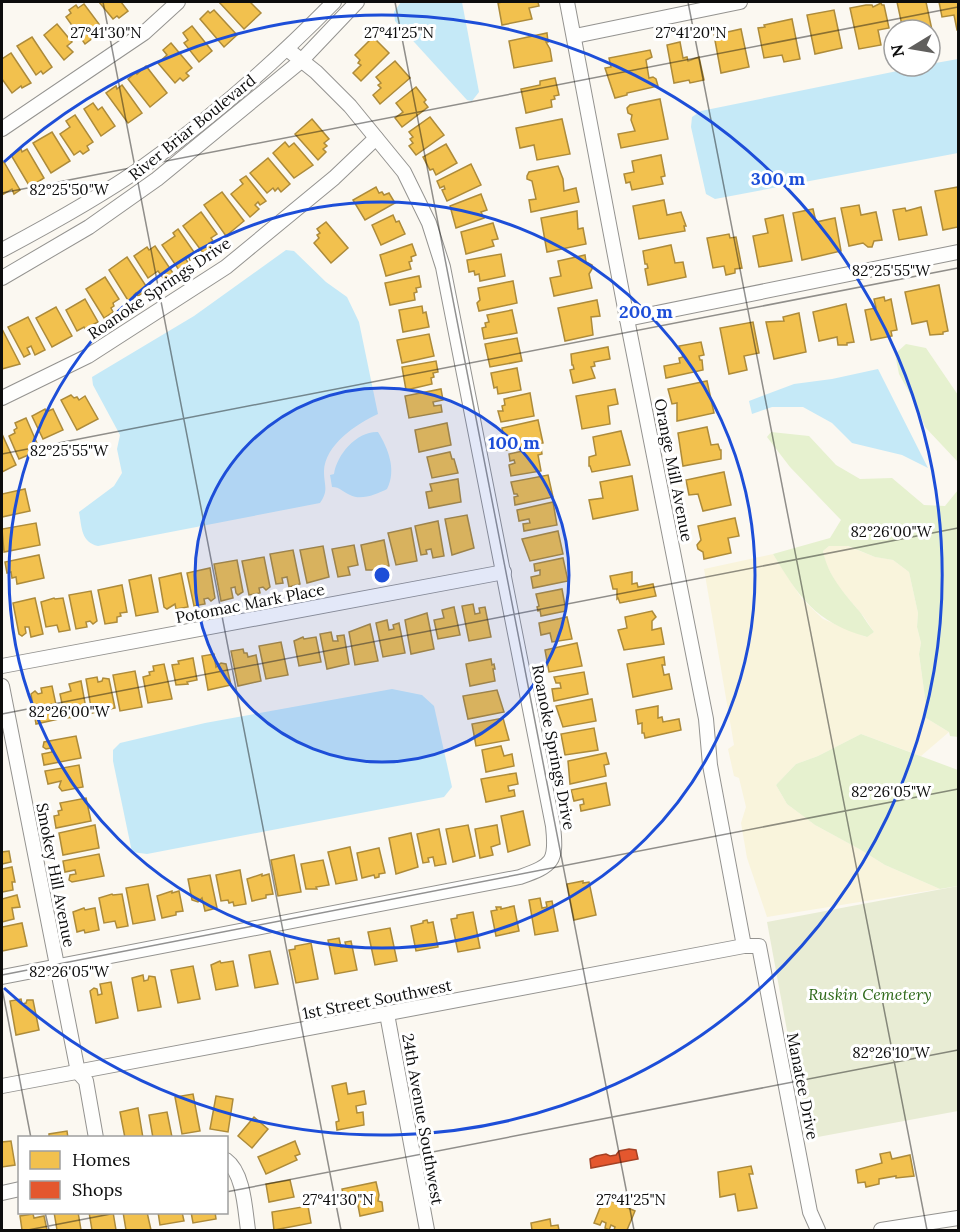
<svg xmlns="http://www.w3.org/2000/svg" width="960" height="1232" viewBox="0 0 960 1232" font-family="Lora,serif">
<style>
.farmland{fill:#f9f4dc}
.green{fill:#e6f1cf}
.cemetery{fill:#e8ecd4}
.water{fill:#c5e9f7}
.homes{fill:#f2c14e;stroke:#ad8b3a;stroke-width:1.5}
.shops{fill:#e4572e;stroke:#a44124;stroke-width:1.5}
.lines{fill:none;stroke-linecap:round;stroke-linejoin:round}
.street-casing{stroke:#949390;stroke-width:16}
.street{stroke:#fefefd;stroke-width:14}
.ticks{fill:none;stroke:#0d0d0d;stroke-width:1.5;stroke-opacity:0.45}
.ring{fill:none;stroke:#1d4ed8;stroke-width:3}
.labels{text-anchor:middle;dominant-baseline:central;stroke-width:6;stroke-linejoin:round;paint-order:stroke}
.street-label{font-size:16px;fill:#0d0d0d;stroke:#fff}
.park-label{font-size:16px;font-style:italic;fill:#2e6919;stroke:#fff}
.ticks-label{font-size:15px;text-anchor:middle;fill:#0d0d0d;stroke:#fff;stroke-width:6;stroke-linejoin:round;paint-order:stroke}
.centre{fill:#1d4ed8;stroke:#fff;stroke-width:3}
.ring-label{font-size:18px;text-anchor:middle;font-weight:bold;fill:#1d4ed8;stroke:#fff;stroke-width:6;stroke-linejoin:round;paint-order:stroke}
</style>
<rect width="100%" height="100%" fill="#fbf8f1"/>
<path class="farmland" d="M829,546H847L875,557L893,560L909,572L918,613L917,627L921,643L919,654L926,705V718L949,732L921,756L861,734L818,756L796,764L776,785L787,804L815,825L861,850L885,865L940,889L767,917L747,858L741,823L746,807L739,778L734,776L728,749L734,745L704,569L773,554L802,599L823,619L866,637L874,632L864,617L837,585L826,564L823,551Z"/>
<g class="green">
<path d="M906,344L926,348L958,395V469L957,461L925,427L917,406L899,374L895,354Z"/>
<path d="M771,432L809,436L836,465L860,479L892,478L924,505L945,506L958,490V737L950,736L949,732L926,718V705L919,654L921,643L917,627L918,613L909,572L893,560L875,557L848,546H829L823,551C828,576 844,593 860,612C865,619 869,626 874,632L867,637C815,622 799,597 773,554L830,538L841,520L790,467L767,437Z"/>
<path d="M861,734L958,770V886L940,889L885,865L861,850L815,825L787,804L776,785L796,764L818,756Z"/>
</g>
<path class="cemetery" d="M958,886V1111L807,1139L767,922Z"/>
<g class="water">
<path d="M401,2H462L479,92L472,101L467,100L395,21L394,12Z"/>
<path d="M958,59V153L715,199L706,194L691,127L692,117L701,111L922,66H930V64Z"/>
<path d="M286,250L294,251L326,282L347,297L359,322L378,414C356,424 325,445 324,471C324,486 329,490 320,503L98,546C81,542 82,528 79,512L114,486L122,473L117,449L120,435L93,385L92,377L194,316Z"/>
<path d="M878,369L928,468L902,455L852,443L832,423L803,407H772L752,414L749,401L794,384L832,379Z"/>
<path d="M378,432C388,448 397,470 387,489C377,494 361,501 350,495C343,492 340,487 332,487L330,475L334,474C337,454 357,431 378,432Z"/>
<path d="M392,689L422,695L434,706L452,787L444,797L147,854L132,852L113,761V750L120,743L205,723Z"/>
</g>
<g class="homes">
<path d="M99,2H121L128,11L119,18L117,16L113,19Z"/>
<path d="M219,2H250L261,13L244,29Z"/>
<path d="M502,2H538L539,6L529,8L532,19L502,25L498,3Z"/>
<path d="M897,2H926L932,30H903Z"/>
<path d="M939,2H958V30H957L954,15L942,17Z"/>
<path d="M881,3L882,5H884L889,28L878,30L881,45L859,49L850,8L866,5H872L873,7Z"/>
<path d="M84,4L99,24L90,31L94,37L85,44L66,17L71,13L69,10L76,5L78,8Z"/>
<path d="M214,10L237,35L224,47L200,19L208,11L210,13Z"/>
<path d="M834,10L842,48L815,54L807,15Z"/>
<path d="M792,19L800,59L784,62L782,55L764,58L758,28L765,27L764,25Z"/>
<path d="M57,24L72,42L67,46L73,52L64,60L44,35Z"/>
<path d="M192,26L212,51L199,62L184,43L188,40L183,33Z"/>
<path d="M741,29L749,67L721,73L714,35Z"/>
<path d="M547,33L548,42H546L550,49L552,61L514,68L509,41Z"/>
<path d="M32,37L52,67L43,74L41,71L36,75L17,46Z"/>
<path d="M373,37L389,53L361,81L353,73L361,65L358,63L360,60L355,55Z"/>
<path d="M680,42L683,58L687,57L688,61L699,57L704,80L690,83L689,80L674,83L667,45Z"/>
<path d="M171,43L192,68L186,73L189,76L183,81L180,78L175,83L158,63L167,55L163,50Z"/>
<path d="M650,50L652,57L646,60L649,78L653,77L656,79L658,86L627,93V95L615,98L605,68L611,67L609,58Z"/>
<path d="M11,53L31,83L22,88L21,86L12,93L2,79V59Z"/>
<path d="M395,61L410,78L380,104L373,95L381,88L378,85L381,83L376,77Z"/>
<path d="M146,66L167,93L150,107L128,79L136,72L137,74Z"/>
<path d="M555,78L559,95L554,96L555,99L551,100L552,107L526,113L521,89L540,85V81Z"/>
<path d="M122,85L142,113L128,123L106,93L116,86L117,89Z"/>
<path d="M416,87L426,100L424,102L428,107L402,127L395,118L403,112L396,103Z"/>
<path d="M660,99L668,139L621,148L618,134L635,131L631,120L632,115L628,113L627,108L630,105Z"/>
<path d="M93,103L98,110L102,107L115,126L101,136L84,109Z"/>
<path d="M75,115L93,142L87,146L89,150L83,154L80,151L74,155L60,134L70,127L66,121Z"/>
<path d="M430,117L444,135L416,155L409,146L413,143L410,139L413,137L409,132Z"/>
<path d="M312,119L329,139L324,143L327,146L323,149L326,152L318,160L295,134Z"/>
<path d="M562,119L570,154L537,160L534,145L520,148L516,128Z"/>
<path d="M52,132L70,161L51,173L33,143Z"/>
<path d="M285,142L289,147L294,143L313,165L294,178L273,153Z"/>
<path d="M446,144L457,163L436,175L433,169L430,170L423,157Z"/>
<path d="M21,149L22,152L27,149L44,178L30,187L11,155Z"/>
<path d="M661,155L665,176L661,177L663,184L632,190L630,182L626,183L624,174L634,172L632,161Z"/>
<path d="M268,158L290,184L281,192L278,188L275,191L273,188L267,193L250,173Z"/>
<path d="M4,162L20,190L14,194L12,189L2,195V163Z"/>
<path d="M471,164L481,185L447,201L442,190L445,189L444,186L440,188L437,181Z"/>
<path d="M558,166L563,179L564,191L576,188L579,202L531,212L529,200L536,199L532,181L527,179V176L529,172Z"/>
<path d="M246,176L266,201L260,205L258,202L255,205L259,209L250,217L231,194L243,184L240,180Z"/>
<path d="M376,187L379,193L382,192L384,195L389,193L395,203L365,220L353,200Z"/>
<path d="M958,187V227L943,230L935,191Z"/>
<path d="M222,192L244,221L226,236L204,205Z"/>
<path d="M481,194L487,210L481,212L484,218L456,228L450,206Z"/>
<path d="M664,200L667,215L681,212L686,226H684L685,231L639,239L633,206Z"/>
<path d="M859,205L861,215L876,212L882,240L874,241L872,247H868L863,243L849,246L841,208Z"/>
<path d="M921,207L927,235L899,240L893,210L905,208L906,211Z"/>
<path d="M813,209L816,222L835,218L841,251L802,260L793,213Z"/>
<path d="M577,211L578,229L583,228L586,244L547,252L541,218Z"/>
<path d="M201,212L217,234L211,238L213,241L209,243L212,247L203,253L183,226Z"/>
<path d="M393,215L396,222L399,221L405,234L381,245L372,225Z"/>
<path d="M783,215L792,261L759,267L753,236L768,233L765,219Z"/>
<path d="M326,222L348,248L331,263L314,243L319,238L317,235L320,233L317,229Z"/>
<path d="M493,223L498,239L492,240L494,246L466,254L461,232Z"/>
<path d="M178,229L196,255L190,260L188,256L185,258L189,264L179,270L162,245L175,236L173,233Z"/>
<path d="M729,234L730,238L736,237L742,268L735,269V273L726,275L724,266L713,268L707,238Z"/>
<path d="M412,244L416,255L411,257L412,261L409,262L411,269L386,276L380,255Z"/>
<path d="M671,245L675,263L683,262L686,277L648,285L645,269L648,268L647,264H645L643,251Z"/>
<path d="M155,246L173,273L164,279L158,271L148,278L134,256L147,247L149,250Z"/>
<path d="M501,254L505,276L480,281L479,274L475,275L474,271L469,272L467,260Z"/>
<path d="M585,255L586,262L592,265V269L589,274L592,288L554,296L550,278L561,276L558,261Z"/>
<path d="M127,257L148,289L138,296L136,293L134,295L136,298L129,302L109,270Z"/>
<path d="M419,276L421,287L416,288L417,292L414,293L415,300L390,305L385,283Z"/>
<path d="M105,277L119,299L113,303L114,306L111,308L113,312L104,318L86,289Z"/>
<path d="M513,281L517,303L479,311L477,303L480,300L478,288Z"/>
<path d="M939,285L948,331L943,332V334L930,335L927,321L912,324L905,292Z"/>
<path d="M884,297L885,301L891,299L897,330L891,331L892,336L871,340L865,310L876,308L874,299Z"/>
<path d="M85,299L98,322L85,329L84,327L77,331L66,310Z"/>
<path d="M597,300L600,316L591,317L593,335L565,341L558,308Z"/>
<path d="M846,304L854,342L847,343V345H838L837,337L819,341L813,312Z"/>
<path d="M422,306L423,313L426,312L429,327L403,332L399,310Z"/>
<path d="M56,307L72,336L52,347L36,318Z"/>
<path d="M512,310L517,333L484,339L482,328L486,327L485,323L489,322L487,315Z"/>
<path d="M799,313L806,352L774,359L766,322L784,321L783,317Z"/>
<path d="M28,317L45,350L35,355L31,346L27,348L30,354L24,357L8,327Z"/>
<path d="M753,322L759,353L744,356L747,370L729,374L720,328Z"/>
<path d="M2,329L20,364L2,369Z"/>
<path d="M429,334L434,356L402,363L397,340Z"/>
<path d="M517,338L522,361L490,367L485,344Z"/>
<path d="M701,342L704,355L699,356L700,360H702L703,370L666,378L664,366L680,363L679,358L683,357L679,346Z"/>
<path d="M608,347L610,359L594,362L595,366L591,367L595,378L573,383L570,370L574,369L573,365H572L571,354Z"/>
<path d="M436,361L438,372L433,373L434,377L431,378L432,384L406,390L402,367Z"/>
<path d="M517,368L521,390L498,394L497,387L494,388L491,373Z"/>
<path d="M707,381L714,413L677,421V403L672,404L668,389Z"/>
<path d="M441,389L443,400L433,402L434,406L441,405L442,412L409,418L405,396Z"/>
<path d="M615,389L618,404L608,406L610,424L582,429L576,396Z"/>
<path d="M530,393L534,416L501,422L498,411H503L502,406L505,405L504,399Z"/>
<path d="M71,395L74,398L77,397L79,400L85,396L98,419L77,430L61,400Z"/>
<path d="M45,409L46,412L53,409L63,430L43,439L32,416Z"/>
<path d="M26,418L40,450L19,459L9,436L15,433L14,430L17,428L15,423Z"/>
<path d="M538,420L543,443L506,450L502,428Z"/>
<path d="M447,423L451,445L419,452L415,430Z"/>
<path d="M707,427L711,445L718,444L720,450H721V459L683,466L678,433Z"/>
<path d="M621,431L630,465L592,472L590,466H589V457L596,455L593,437Z"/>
<path d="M2,434L16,465L2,472Z"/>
<path d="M541,447L542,454L538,455L541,471L511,476L509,465L515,463L514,460L510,461L509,454Z"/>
<path d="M450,452L452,459H454L458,473L432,478L427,457Z"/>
<path d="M724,472L731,505L703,511L698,494L689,495L686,480Z"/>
<path d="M548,475L553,497L515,505L514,497L518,496L517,494H514L511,482Z"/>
<path d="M632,476L638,510L593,519L589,500L603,498L600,482Z"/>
<path d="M458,479L461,502L429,508L426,492L432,491L430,484Z"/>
<path d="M25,489L30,511L2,517V494Z"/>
<path d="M553,502L557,525L524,531L523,524L530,523L529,519L519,521L517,510Z"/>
<path d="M467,515L474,548L452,555L445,519Z"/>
<path d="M735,518L739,536L728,538L731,553L704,559L703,552L698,549L697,545L701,540L698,526Z"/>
<path d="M438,521L444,556L433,558L431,549L426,550L427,554L421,555L415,526Z"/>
<path d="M36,523L40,545L4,552L2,529Z"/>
<path d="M411,528L417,561L396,565L388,533Z"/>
<path d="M558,531L563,554L530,561L522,539Z"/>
<path d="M384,540L389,566L376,568L377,570H366L361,545Z"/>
<path d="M354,545L358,565L348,567L350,575L338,577L332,549Z"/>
<path d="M323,546L329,577L307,583L300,550Z"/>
<path d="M293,550L300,584L289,587L287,577L282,578L283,583L276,584L270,554Z"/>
<path d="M39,555L44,578L17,584L16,577L12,578L11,572L7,573L5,562Z"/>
<path d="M264,557L270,587L266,590L263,587L259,588L260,593L249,595L242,561Z"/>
<path d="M563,558L568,581L533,588L531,577L540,575V570L535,571L534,564Z"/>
<path d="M237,560L243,592L238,595L236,593L235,587L231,588L233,598L221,601L214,564Z"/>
<path d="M210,568L215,598L211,601L208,598L204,599L205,604L194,606L187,573Z"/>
<path d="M632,572V584L637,583L638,587L653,584L656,596L620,603L618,598L617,599V589H613L610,576Z"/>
<path d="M181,573L188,607L176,609L175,604L167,609L164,607L159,578Z"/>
<path d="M151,575L158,612L136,616L129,580Z"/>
<path d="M122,585L127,612L120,613L121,616L117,617V622L105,624L98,590Z"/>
<path d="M562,589L566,611L541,616L540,610L538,611L537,607L539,606L536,594Z"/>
<path d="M91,591L97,621L93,624L90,621L86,622L87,627L76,629L69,595Z"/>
<path d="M35,598L43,634L31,637L29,627H25L26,633L22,636L19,634L13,603Z"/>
<path d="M54,598L55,599L63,598L70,630L59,632L57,625L46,627L41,602Z"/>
<path d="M473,604L475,614L480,613L479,608L485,607L491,637L469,641L462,606Z"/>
<path d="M454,607L460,635L438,639L434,620L444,618L442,610Z"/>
<path d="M652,611L656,617L652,621V630L661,628L664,644L624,650L618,630L627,628L625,617Z"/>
<path d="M427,613L434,649L411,654L405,620Z"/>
<path d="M567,617L572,639L552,642L550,633L541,635L539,623Z"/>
<path d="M387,620L389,630L394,629L393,625L399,623L405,653L383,657L376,623Z"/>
<path d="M370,624L378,661L355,665L349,632Z"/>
<path d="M331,632L333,641H338L337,636L344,635L349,664L327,669L320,634Z"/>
<path d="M303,637L304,639L316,637L321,662L299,666L294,641Z"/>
<path d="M281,642L288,675L266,679L259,646Z"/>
<path d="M577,643L582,666L549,672L545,650Z"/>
<path d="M243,649L244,653H247L248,657L256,655L261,681L238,686L231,651Z"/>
<path d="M214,654L216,667L221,663L226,664L231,685L208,690L202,656Z"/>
<path d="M664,657L665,665H662L664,675L669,674L672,689L633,697L627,664Z"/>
<path d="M193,658L197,680L187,682L188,684L176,685L172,665L179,664L178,661Z"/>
<path d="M491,659L492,665L494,664L495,669H493L495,681L470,686L466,664Z"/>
<path d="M164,664L172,699L148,703L143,677L150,675L149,672L154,671L153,666Z"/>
<path d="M135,671L142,707L120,711L113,675Z"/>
<path d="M584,672L588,694L554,701L552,689L561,688L560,683H556L554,677Z"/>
<path d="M97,677L98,682L102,681L103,678L109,679L115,708L92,713L86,679Z"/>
<path d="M81,681L87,714L78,715V717L65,718L60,694L71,691L69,684Z"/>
<path d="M52,686L59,719L36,724L31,694L35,691L38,694L42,693L41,688Z"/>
<path d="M497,690L504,712L468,719L463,696Z"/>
<path d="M592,699L596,721L563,727L556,706Z"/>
<path d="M658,706V718L662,717L663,722L679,719L681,730L645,738L644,733H642V723L638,724L636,710Z"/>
<path d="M503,718L509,740L476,746L472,724Z"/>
<path d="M594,728L598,750L565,755L561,734Z"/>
<path d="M76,736L81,758L44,765L42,754L52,752L51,748L46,749L43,747L44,742Z"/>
<path d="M501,746L504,756L512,754L514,766L486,772L482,750Z"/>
<path d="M606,753L609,764L604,765L606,776L570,784L568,761Z"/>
<path d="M79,765L83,787L62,791L59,787L61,781L48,784L45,771Z"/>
<path d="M516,773L518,784L508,786L509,791L514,790L515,796L486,802L481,779Z"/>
<path d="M606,783L610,805L581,811L580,805L584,804L583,799L574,801L571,790Z"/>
<path d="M86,798L91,821L56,828L54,816L59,815L58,811L62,810L60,803Z"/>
<path d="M523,811L530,845L508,852L501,816Z"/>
<path d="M95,825L99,848L63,855L59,833Z"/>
<path d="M468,825L475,856L453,862L446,829Z"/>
<path d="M497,825L500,844L491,847L493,855L480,858L475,829Z"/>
<path d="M439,829L446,864L435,866L433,857L428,858L429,862L423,863L417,834Z"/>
<path d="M411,833L418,867L396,874L389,838Z"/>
<path d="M350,847L357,880L336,884L328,852Z"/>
<path d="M379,848L385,873L379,874V877L375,878L374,875L362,878L357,853Z"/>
<path d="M9,851L11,862L2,864V852Z"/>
<path d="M99,854L104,876L72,882L69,880L70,875L76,874L75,870L65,872L63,861Z"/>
<path d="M294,855L301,892L278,896L271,860Z"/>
<path d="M323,860L329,885L316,887L317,889H306L301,864Z"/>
<path d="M12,867L15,882H12L13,890L2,892V869Z"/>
<path d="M240,870L246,904L234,906L233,902L229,903L228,900L221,901L216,875Z"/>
<path d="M262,874V876L269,874L273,894L266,895V898L252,901L247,879Z"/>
<path d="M210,875L217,908L205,911L202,898L198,902L192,900L188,879Z"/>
<path d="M583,881V883L589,882L596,915L574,920L567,884Z"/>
<path d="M148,884L155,920L133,924L126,888Z"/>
<path d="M172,891V893L179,891L183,911L176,912V915L162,918L157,896Z"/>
<path d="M112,894L113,895L122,894L128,926L117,928L115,921L104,923L99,898Z"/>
<path d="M17,895L20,907L12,908L14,919L2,922V899Z"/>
<path d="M540,898L542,908L547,907L546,902L552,901L558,931L535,935L529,900Z"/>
<path d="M514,906L519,931L496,936L491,911L497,910L496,907H501V909Z"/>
<path d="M84,908L85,910L95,908L99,930L85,933L84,930L77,932L73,912Z"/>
<path d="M473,912L480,948L458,952L451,919L457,918V915Z"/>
<path d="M427,920L428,923L433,922L438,947L416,951L411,926L423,923V921Z"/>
<path d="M22,923L27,946L2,951V927Z"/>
<path d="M390,928L397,961L375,965L368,932Z"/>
<path d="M339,938L341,947L346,946L345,942L351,941L357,970L335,974L328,940Z"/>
<path d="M311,943L318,979L296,983L289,950L295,949V946Z"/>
<path d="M270,951L278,984L255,988L249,955Z"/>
<path d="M220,961L221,963L233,961L238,986L216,990L211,965Z"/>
<path d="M193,966L200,999L178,1003L171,970Z"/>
<path d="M143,975L144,981L148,980L149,976L155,977L161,1007L138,1011L132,978Z"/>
<path d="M111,982L118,1018L96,1023L90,991L94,988L97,989L98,995L102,994L100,984Z"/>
<path d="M21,999L22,1004L26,1003L27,1000H33L39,1030L16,1035L10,1001Z"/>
<path d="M346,1083L348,1094L364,1091L366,1104L356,1106L357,1113L363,1112L364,1125L337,1130L336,1122L339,1121L332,1086Z"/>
<path d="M193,1094L200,1131L182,1134L175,1097Z"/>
<path d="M216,1096L233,1099L228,1132L210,1129Z"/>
<path d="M138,1108L143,1138H125L120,1112Z"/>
<path d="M167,1112L172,1137L153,1138L149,1115Z"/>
<path d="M254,1117L268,1129L252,1148L238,1136Z"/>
<path d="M67,1131L68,1138H49V1134Z"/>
<path d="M11,1141L15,1165L2,1167V1142Z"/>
<path d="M295,1141L300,1154L295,1156L297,1160L266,1174L258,1157Z"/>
<path d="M890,1152L892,1159L910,1155L914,1176L896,1178V1176L879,1179V1184L866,1187L865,1182L858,1183L856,1170L882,1163L880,1154Z"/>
<path d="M751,1166L753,1174H749L757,1208L738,1211L735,1194L720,1197L718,1172Z"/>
<path d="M290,1180L294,1197L269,1202L266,1184Z"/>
<path d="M376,1182L379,1195L378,1201L382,1202L383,1211L360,1216L357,1200L345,1202L342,1189Z"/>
<path d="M604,1198L635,1211L627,1230H614L615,1227L611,1225L609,1230L605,1228L606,1223L602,1221L600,1225L594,1223Z"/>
<path d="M308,1206L311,1223L274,1230L272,1212Z"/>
<path d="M54,1212H78L81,1230H57Z"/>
<path d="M89,1212H113L116,1230H92Z"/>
<path d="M123,1212H147L151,1230H126Z"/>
<path d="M158,1212H182L184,1221L160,1225Z"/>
<path d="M191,1212H215L216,1219L193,1223Z"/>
<path d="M33,1214L34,1218L44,1216L47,1230H22L20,1216Z"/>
<path d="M550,1219L551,1226L558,1225L559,1230H530H532L531,1223Z"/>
</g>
<path class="shops" d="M629,1149L636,1150L638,1159L591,1168L590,1159L596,1156L606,1154L610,1156L616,1155L619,1151Z"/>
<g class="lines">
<defs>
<g id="street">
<path d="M567,2L627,319L706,719L710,765L744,946"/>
<path d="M575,36L740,2"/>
<path d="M2,129L144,33L178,2"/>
<path d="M2,250C49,225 100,197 144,166C212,118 275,62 334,2"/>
<path d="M2,278L89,227L157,179L301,61L357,2"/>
<path d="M627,319L958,252"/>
<path d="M2,398L88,356L226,267L334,178L376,138"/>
<path d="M2,666L504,572"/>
<path d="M2,686L78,1072L86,1081L96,1138"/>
<path d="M2,977L520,877C553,865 557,862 553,826L443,267L429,223L404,172L350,106L316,72L287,49"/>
<path d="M387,1014L427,1230"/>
<path d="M2,1086L744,946H759L810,1212L818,1230"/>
<path d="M226,1160C244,1173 245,1210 248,1230"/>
<path d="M2,1193L20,1189"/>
<path d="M881,1230L958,1218"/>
</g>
</defs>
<use href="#street" class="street-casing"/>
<use href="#street" class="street"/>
</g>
<path class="ticks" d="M103,2L341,1230M395,2L634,1230M688,2L927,1230M2,193L958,7M2,454L958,268M2,714L958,528M2,975L958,789M2,988L31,1138M226,1192L958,1050M45,1212L49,1230M28,1230L121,1212"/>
<circle cx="382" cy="575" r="187" fill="#1d4ed8" fill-opacity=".12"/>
<g class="ring">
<circle cx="382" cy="575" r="187"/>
<circle cx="382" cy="575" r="373"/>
<path d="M4 162A560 560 0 1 1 4 988"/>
</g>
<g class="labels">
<g class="street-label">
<text transform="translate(192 127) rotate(-39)">River Briar Boulevard</text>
<text transform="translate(159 288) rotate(-34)">Roanoke Springs Drive</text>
<text transform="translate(674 470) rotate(79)">Orange Mill Avenue</text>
<text transform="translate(250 603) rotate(-11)">Potomac Mark Place</text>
<text transform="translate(554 747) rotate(79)">Roanoke Springs Drive</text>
<text transform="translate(56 875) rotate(79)">Smokey Hill Avenue</text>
<text transform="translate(377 999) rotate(-11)">1st Street Southwest</text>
<text transform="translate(803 1086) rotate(79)">Manatee Drive</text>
<text transform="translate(423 1119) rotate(80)">24th Avenue Southwest</text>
</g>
<g class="park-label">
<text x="870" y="994">Ruskin Cemetery</text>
</g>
</g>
<g class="ticks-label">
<text x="106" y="38">27°41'30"N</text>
<text x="399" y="38">27°41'25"N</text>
<text x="691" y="38">27°41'20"N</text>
<text x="69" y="195">82°25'50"W</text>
<text x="891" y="276">82°25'55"W</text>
<text x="69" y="456">82°25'55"W</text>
<text x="891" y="537">82°26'00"W</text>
<text x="69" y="717">82°26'00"W</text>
<text x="891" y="797">82°26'05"W</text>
<text x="69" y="977">82°26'05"W</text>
<text x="891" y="1058">82°26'10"W</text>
<text x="338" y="1205">27°41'30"N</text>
<text x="631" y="1205">27°41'25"N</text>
</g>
<circle cx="382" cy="575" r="9" class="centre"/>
<g class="ring-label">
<text x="778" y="185">300 m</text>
<text x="646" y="318">200 m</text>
<text x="514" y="449">100 m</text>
</g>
<rect width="960" height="1232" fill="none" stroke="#0d0d0d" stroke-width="6"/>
<rect x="18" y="1136" width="210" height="78" fill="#ffffff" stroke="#9e9e9e" stroke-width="1.5"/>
<rect x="30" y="1151" width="30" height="18" fill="#f2c14e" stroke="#9e9e9e" stroke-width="1.5"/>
<text x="72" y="1166" font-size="18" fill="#0d0d0d">Homes</text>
<rect x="30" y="1181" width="30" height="18" fill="#e4572e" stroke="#9e9e9e" stroke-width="1.5"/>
<text x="72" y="1196" font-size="18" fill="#0d0d0d">Shops</text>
<g transform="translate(912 48) rotate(259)"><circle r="28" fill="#ffffff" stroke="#9e9e9e" stroke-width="1.5"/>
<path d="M0-4.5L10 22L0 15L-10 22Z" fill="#605f5d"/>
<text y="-9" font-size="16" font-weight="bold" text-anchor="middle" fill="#0d0d0d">N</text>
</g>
</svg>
